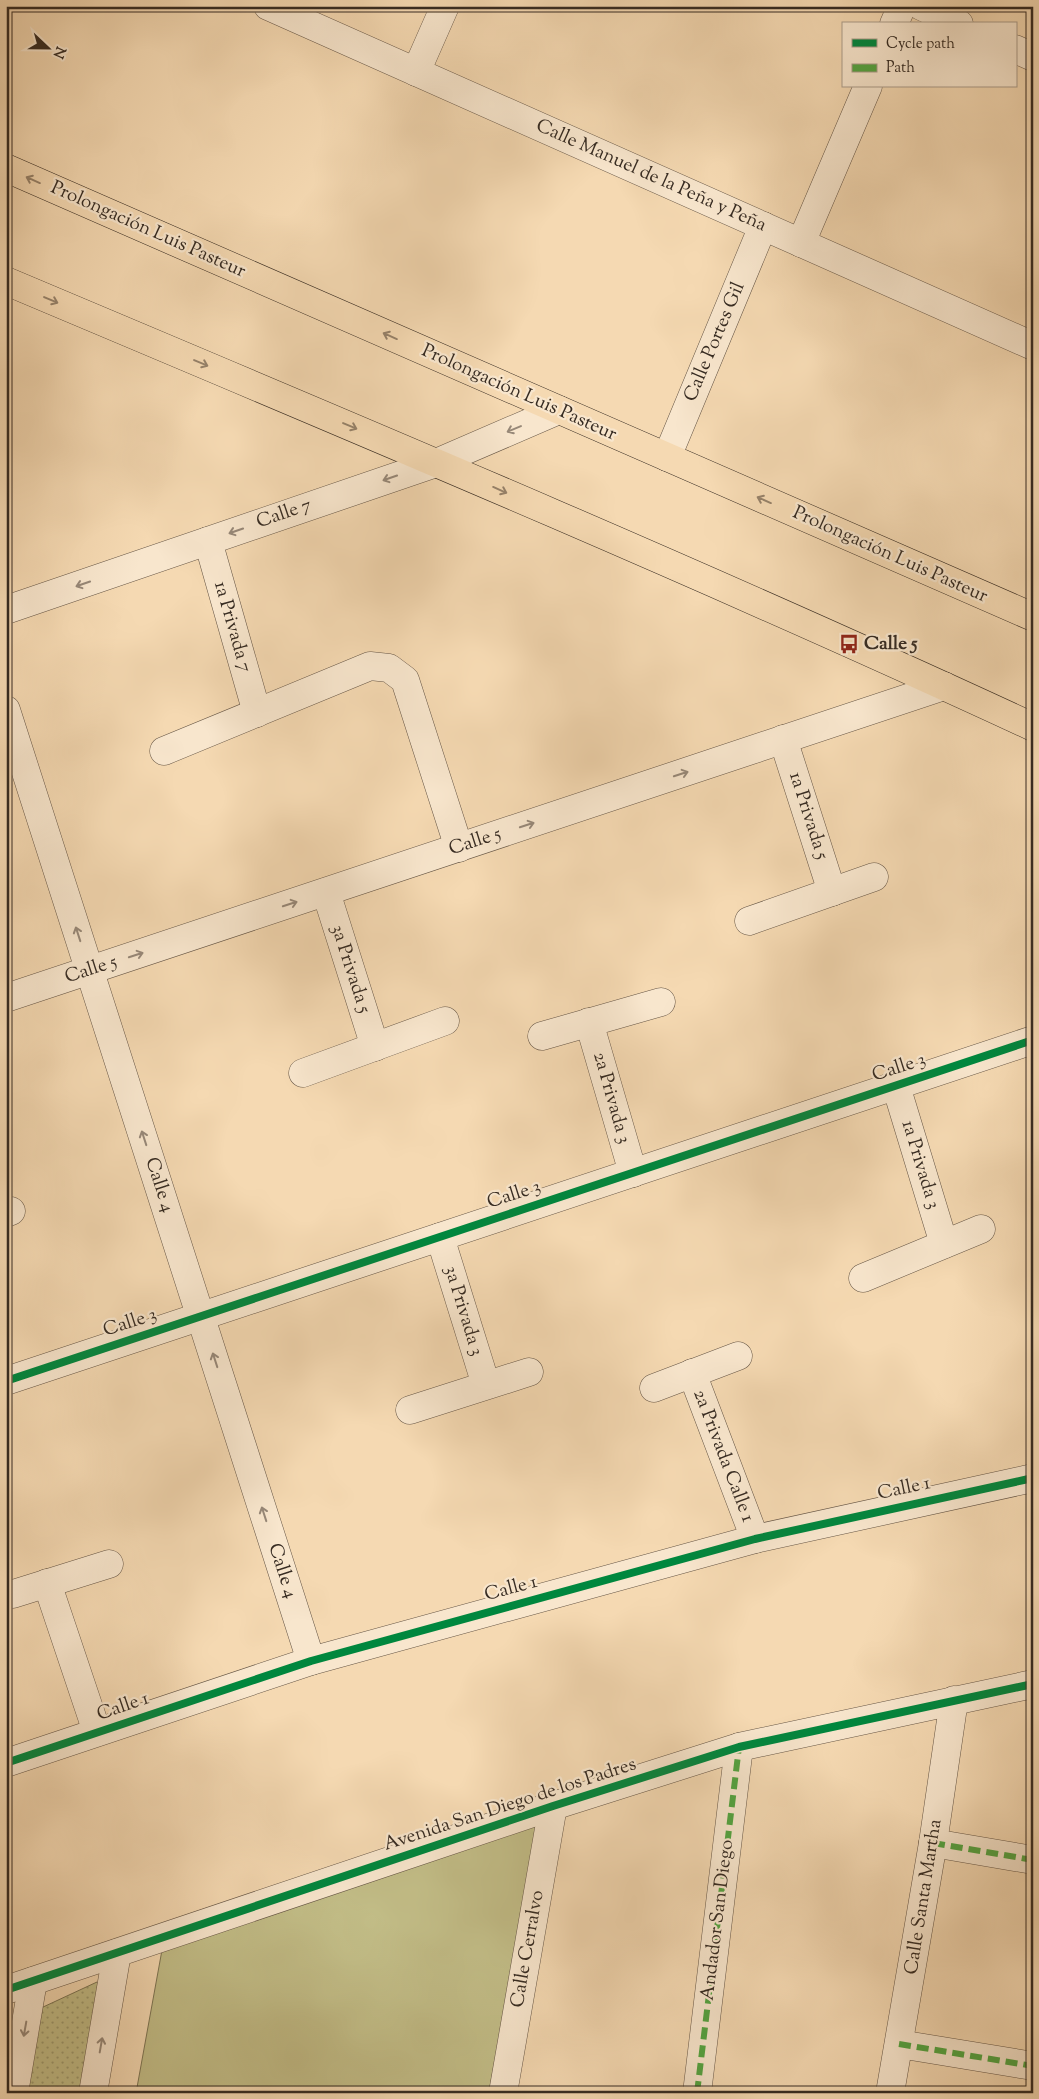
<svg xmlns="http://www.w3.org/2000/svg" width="1039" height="2099" viewBox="0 0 1039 2099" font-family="'Sorts Mill Goudy',serif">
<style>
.grass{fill:#c2bd87;stroke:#7c7454}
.park{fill:url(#park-dots);stroke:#7c7454}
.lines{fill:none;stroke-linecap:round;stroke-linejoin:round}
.minor-casing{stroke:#665646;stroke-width:29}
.major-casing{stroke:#362b22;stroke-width:29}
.minor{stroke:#f8e6cd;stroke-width:28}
.major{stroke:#f5d9b2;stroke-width:28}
.quiet{stroke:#53a441;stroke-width:6;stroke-dasharray:12 6;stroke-linecap:butt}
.cycleway-casing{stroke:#f8e6cd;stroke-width:11}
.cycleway{stroke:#00873e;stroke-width:8}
.oneway{stroke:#96826a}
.oneway2{stroke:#978878}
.labels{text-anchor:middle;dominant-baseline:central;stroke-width:4.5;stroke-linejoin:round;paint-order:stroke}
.street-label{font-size:19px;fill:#362b22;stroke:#f8e6cd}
.poi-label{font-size:19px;font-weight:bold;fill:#362b22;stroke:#f8e6cd;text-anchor:start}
</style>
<defs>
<pattern id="park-dots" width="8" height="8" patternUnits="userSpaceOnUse" patternTransform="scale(1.25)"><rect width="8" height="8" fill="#c2bd87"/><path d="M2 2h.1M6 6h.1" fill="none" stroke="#9e9a6e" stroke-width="1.8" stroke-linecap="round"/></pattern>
</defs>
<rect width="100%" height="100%" fill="#f5d9b2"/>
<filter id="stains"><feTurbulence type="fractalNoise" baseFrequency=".004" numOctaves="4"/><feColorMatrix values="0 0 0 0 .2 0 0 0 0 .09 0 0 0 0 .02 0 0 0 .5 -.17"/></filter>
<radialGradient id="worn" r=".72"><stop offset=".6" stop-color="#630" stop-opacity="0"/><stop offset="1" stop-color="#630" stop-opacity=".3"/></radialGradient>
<path class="grass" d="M538,1825L489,2093H136L162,1950Z"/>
<path class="park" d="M97,1982L102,1990L83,2093H27L41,2008Z"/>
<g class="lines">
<defs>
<g id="minor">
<path d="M268,6L1033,346"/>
<path d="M921,6L959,24"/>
<path d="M894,24L902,6"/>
<path d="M1015,49L1033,57"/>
<path d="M416,72L445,6"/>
<path d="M801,243L868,86"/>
<path d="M667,457L763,226"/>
<path d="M208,541L257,713"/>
<path d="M6,610L436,463L559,410"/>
<path d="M6,710L311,1661"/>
<path d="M783,739L832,892"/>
<path d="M164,751L370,666L389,668L405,680L459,848"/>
<path d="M326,892L375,1047"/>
<path d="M749,921L874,877"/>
<path d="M6,998L944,686"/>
<path d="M589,1022L633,1173"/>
<path d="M542,1036L661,1002"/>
<path d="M303,1073L445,1021"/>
<path d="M896,1086L944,1244"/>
<path d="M6,1213L11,1211"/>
<path d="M440,1237L486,1385"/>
<path d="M863,1278L981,1229"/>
<path d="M692,1373L755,1539"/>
<path d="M6,1381L1033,1040"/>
<path d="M654,1388L738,1356"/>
<path d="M410,1410L529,1372"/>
<path d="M47,1583L97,1732"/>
<path d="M13,1594L109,1564"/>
<path d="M6,1763L311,1661L755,1539L1033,1478"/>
<path d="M933,1843L1033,1860"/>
<path d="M6,1990L553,1806L739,1747L1033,1684"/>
<path d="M899,2044L1033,2066"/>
<path d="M14,2093L33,1981"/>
<path d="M93,2093L117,1953"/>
<path d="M503,2093L553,1806"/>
<path d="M697,2093L739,1747"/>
<path d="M890,2093L933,1843L954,1700"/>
</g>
<g id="major">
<path d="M6,168L1033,617"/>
<path d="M6,281C350,426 694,570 1033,727"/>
</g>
</defs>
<use href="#minor" class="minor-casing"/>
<use href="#major" class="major-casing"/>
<use href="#minor" class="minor"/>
<use href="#major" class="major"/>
<g class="quiet">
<path d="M933,1843L1033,1860"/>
<path d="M899,2044L1033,2066"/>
<path d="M697,2093L739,1747"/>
</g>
<defs>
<g id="cycleway">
<path d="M6,1381L1033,1040"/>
<path d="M6,1763L311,1661L755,1539L1033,1478"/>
<path d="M6,1990L553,1806L739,1747L1033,1684"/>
</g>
</defs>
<use href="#cycleway" class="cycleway-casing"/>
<use href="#cycleway" class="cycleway"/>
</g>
<defs><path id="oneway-shaft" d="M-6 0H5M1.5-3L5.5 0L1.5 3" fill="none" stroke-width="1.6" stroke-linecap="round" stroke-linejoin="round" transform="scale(1.25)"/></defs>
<g class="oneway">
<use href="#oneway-shaft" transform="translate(33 180) rotate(-156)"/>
<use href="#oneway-shaft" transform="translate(51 300) rotate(23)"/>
<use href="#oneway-shaft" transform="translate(390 336) rotate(-156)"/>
<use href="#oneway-shaft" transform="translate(201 363) rotate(23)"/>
<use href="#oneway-shaft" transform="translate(350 426) rotate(23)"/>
<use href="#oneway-shaft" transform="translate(500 490) rotate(24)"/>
<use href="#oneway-shaft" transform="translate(764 500) rotate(-156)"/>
</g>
<g class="oneway2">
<use href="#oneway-shaft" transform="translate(514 429) rotate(157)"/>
<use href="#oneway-shaft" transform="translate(390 478) rotate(161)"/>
<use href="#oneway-shaft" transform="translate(236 531) rotate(161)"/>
<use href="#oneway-shaft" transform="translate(83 584) rotate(161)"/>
<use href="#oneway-shaft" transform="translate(681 774) rotate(-18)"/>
<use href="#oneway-shaft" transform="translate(527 825) rotate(-18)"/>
<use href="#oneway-shaft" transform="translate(290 904) rotate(-18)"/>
<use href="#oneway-shaft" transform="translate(78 934) rotate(-108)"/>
<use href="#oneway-shaft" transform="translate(136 955) rotate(-18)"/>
<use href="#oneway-shaft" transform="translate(144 1138) rotate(-108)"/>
<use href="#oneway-shaft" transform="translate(215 1360) rotate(-108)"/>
<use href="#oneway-shaft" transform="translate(264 1514) rotate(-108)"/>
<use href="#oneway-shaft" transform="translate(25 2029) rotate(100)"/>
<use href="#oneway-shaft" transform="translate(101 2045) rotate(-80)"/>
</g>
<defs>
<symbol id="bus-bare" viewBox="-9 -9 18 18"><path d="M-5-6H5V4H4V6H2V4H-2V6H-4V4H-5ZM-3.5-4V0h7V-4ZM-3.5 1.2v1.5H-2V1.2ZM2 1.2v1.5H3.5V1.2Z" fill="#8f2418" stroke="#f8e6cd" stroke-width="2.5" paint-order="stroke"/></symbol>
</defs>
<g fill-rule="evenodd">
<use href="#bus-bare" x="835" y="630" width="28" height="28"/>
</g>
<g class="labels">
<g class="street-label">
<text transform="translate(651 176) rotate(24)">Calle Manuel de la Peña y Peña</text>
<text transform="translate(148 230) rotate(24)">Prolongación Luis Pasteur</text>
<text transform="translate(715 342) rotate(-67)">Calle Portes Gil</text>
<text transform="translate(519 393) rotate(24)">Prolongación Luis Pasteur</text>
<text transform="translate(284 514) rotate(-19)">Calle 7</text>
<text transform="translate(890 555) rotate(24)">Prolongación Luis Pasteur</text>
<text transform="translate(232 627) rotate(74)">1a Privada 7</text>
<text transform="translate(808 816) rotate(72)">1a Privada 5</text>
<text transform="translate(475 842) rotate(-18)">Calle 5</text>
<text transform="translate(350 969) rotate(72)">3a Privada 5</text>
<text transform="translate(91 970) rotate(-18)">Calle 5</text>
<text transform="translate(899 1068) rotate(-18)">Calle 3</text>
<text transform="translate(611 1098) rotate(74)">2a Privada 3</text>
<text transform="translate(920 1165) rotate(73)">1a Privada 3</text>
<text transform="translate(159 1185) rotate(72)">Calle 4</text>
<text transform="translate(514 1195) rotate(-18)">Calle 3</text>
<text transform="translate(463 1311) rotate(73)">3a Privada 3</text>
<text transform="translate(130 1323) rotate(-18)">Calle 3</text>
<text transform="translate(723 1456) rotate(69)">2a Privada Calle 1</text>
<text transform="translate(904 1489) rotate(-12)">Calle 1</text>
<text transform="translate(282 1571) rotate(72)">Calle 4</text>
<text transform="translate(511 1589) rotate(-15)">Calle 1</text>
<text transform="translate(123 1707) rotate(-19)">Calle 1</text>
<text transform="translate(510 1805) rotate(-18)">Avenida San Diego de los Padres</text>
<text transform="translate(924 1897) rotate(-81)">Calle Santa Martha</text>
<text transform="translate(718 1920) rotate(-83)">Andador San Diego</text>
<text transform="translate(528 1949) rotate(-80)">Calle Cerralvo</text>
</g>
<g class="poi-label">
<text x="864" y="644">Calle 5</text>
</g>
</g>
<rect width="1039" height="2099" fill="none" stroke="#f5d9b2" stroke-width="25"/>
<rect x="8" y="8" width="1024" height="2084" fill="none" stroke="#362b22" stroke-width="2.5"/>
<rect x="12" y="12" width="1014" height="2074" fill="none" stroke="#362b22"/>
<rect x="842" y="22" width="175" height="65" fill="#f8e6cd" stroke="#aa9b89"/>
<rect x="852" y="39" width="25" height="8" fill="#00873e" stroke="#aa9b89"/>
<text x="886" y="48" font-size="15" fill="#362b22">Cycle path</text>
<rect x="852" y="64" width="25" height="8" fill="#53a441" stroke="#aa9b89"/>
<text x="886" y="72" font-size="15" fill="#362b22">Path</text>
<g transform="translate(48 48) rotate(112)" stroke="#f8e6cd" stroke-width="4" paint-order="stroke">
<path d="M0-4L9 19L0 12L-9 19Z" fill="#362b22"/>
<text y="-8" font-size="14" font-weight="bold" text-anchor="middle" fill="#362b22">N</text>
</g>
<rect width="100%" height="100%" filter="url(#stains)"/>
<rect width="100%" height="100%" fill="url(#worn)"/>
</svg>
